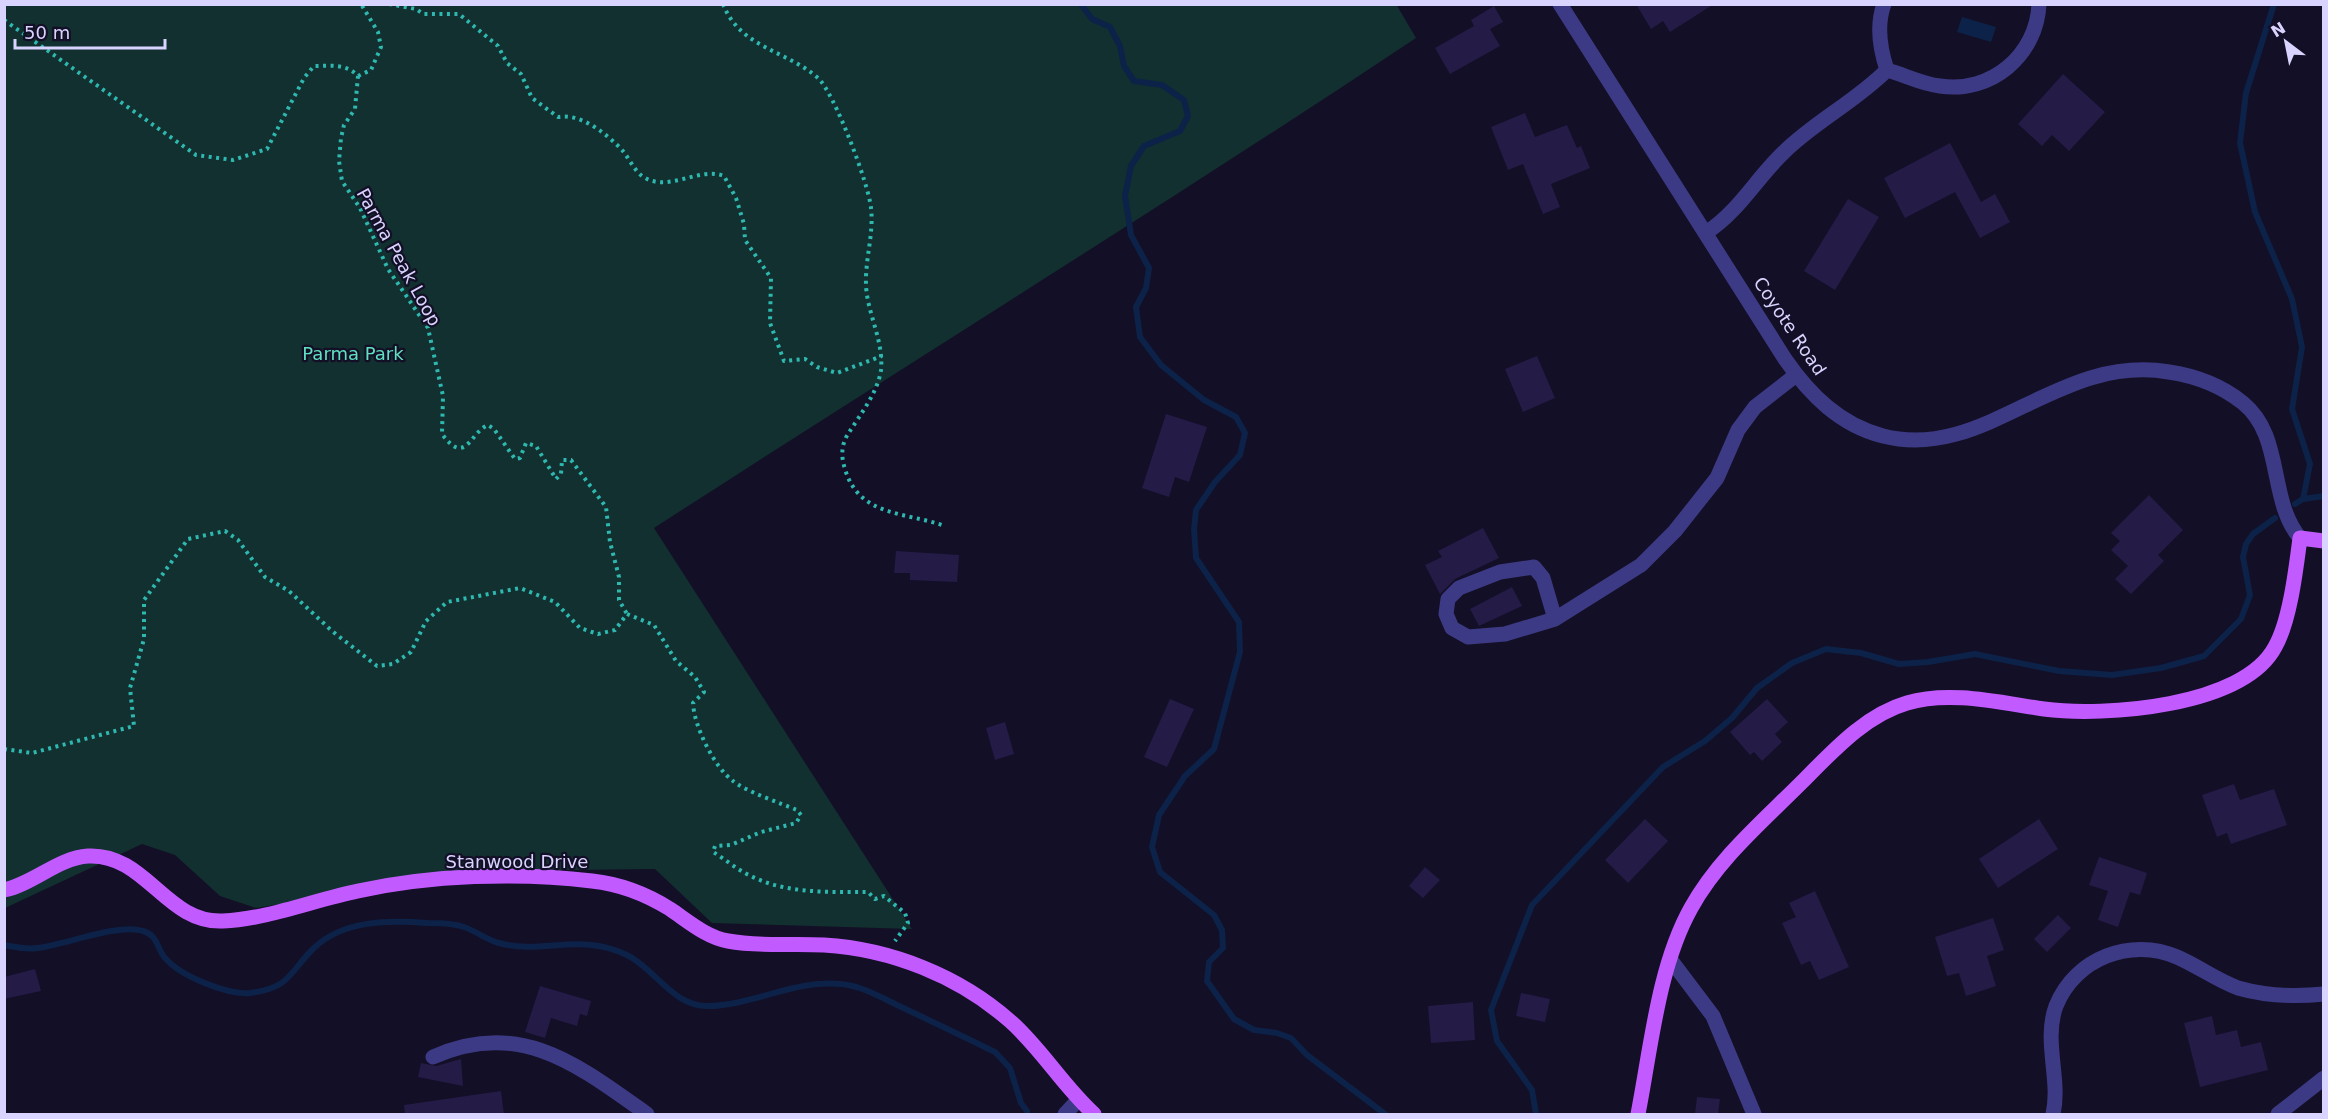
<svg xmlns="http://www.w3.org/2000/svg" width="2328" height="1119" viewBox="0 0 2328 1119" font-family="'DejaVu Sans',sans-serif">
<style>
.green{fill:#12302f}
.water{fill:#0c2248}
.lines{fill:none;stroke-linecap:round;stroke-linejoin:round}
.stream{stroke:#0c2248;stroke-width:6}
.building{fill:#241b47}
.path{stroke:#2fb8b0;stroke-width:4;stroke-dasharray:3 4.5;stroke-linecap:butt}
.minor{stroke:#3d3a85;stroke-width:15}
.major{stroke:#c25bff;stroke-width:15}
.labels{text-anchor:middle;dominant-baseline:central;stroke-width:4.5;stroke-linejoin:round;paint-order:stroke}
.street-label{font-size:18px;fill:#d9d4ff;stroke:#130f26}
.park-label{font-size:18px;fill:#5fe0c0;stroke:#130f26}
</style>
<rect width="100%" height="100%" fill="#130f26"/>
<path class="green" d="M1396,4L1416,38C1165,205 907,364 654,528L912,929L712,923L655,869L477,871L256,908L220,896L175,855L142,844L5,908L4,5Z"/>
<path class="water" d="M1962,17L1996,27L1991,42L1957,32Z"/>
<g class="lines">
<g class="stream">
<path d="M1081,4L1092,19L1110,27L1120,46L1124,66L1134,81L1162,85L1184,100L1188,116L1180,131L1144,146L1131,166L1125,196L1131,235L1149,268L1146,288L1136,307L1140,337L1161,365L1204,400L1236,417L1245,433L1240,455L1215,482L1196,510L1194,529L1196,558L1239,622L1240,652L1214,749L1185,776L1159,815L1152,847L1160,872L1214,915L1222,930L1223,948L1209,962L1207,981L1234,1019L1254,1030L1277,1033L1291,1038L1307,1055L1385,1114"/>
<path d="M2274,4L2246,93L2240,143L2255,212L2292,299L2302,347L2292,409L2310,464L2303,499"/>
<path d="M2295,504L2303,499L2324,496"/>
<path d="M4,945C15,947 26,950 37,948C64,945 119,923 143,931C158,935 157,950 166,959C181,976 227,995 250,993C291,988 289,972 314,948C343,920 389,920 427,923C438,923 453,923 464,927C476,931 487,940 499,943C543,955 580,932 627,955C655,969 673,1006 707,1006C752,1006 796,979 841,984C861,986 879,996 897,1005C929,1020 962,1036 995,1052L1010,1068L1021,1103L1027,1111"/>
<path d="M1536,1114L1532,1090L1497,1041L1491,1010L1532,905L1663,767L1705,741L1732,718L1757,688L1792,663L1826,649L1861,653L1899,664L1928,662L1975,654L2059,671L2112,675L2161,668L2204,656L2241,619L2250,595L2243,557L2246,544L2253,534L2275,518"/>
</g>
</g>
<g class="building">
<path d="M1636,4H1714L1670,32L1663,21L1651,29Z"/>
<path d="M1494,6L1503,22L1490,29L1500,46L1450,74L1435,48L1474,26L1471,20Z"/>
<path d="M2063,74L2105,112L2069,151L2052,135L2042,146L2018,124Z"/>
<path d="M1525,113L1535,137L1567,125L1577,148L1581,146L1590,168L1551,184L1560,207L1543,214L1523,164L1508,170L1491,127Z"/>
<path d="M1950,143L1981,202L1995,194L2010,222L1980,238L1955,192L1905,218L1884,178Z"/>
<path d="M1848,199L1879,217L1835,290L1804,271Z"/>
<path d="M1537,356L1555,398L1523,412L1505,369Z"/>
<path d="M1166,414L1207,427L1189,482L1175,477L1169,497L1142,488Z"/>
<path d="M2149,495L2183,530L2158,555L2164,561L2131,594L2115,579L2128,566L2111,550L2120,541L2111,533Z"/>
<path d="M1483,528L1499,558L1455,579L1440,594L1425,565L1442,557L1438,551Z"/>
<path d="M896,551L959,555L957,582L910,580V573H894Z"/>
<path d="M1512,587L1522,606L1479,626L1470,609Z"/>
<path d="M1170,699L1194,709L1167,767L1144,757Z"/>
<path d="M1767,699L1788,722L1775,734L1782,742L1762,761L1754,752L1750,755L1730,732Z"/>
<path d="M1005,722L1014,754L995,760L986,728Z"/>
<path d="M2234,784L2240,800L2274,789L2287,825L2231,844L2227,833L2217,837L2202,795Z"/>
<path d="M1645,819L1668,841L1628,883L1605,860Z"/>
<path d="M2039,819L2058,849L1998,888L1979,859Z"/>
<path d="M2099,857L2147,873L2140,895L2130,892L2118,927L2098,920L2108,891L2089,885Z"/>
<path d="M1425,867L1440,880L1423,898L1409,886Z"/>
<path d="M1815,891L1849,967L1819,980L1810,961L1801,965L1782,923L1796,917L1789,903Z"/>
<path d="M2058,915L2071,928L2047,952L2034,939Z"/>
<path d="M1993,918L2004,950L1987,956L1996,986L1966,996L1959,973L1947,976L1935,937Z"/>
<path d="M35,969L41,991L4,999V977Z"/>
<path d="M540,986L591,1001L587,1016L580,1014L577,1026L551,1018L545,1038L525,1032Z"/>
<path d="M1521,993L1550,999L1545,1022L1516,1016Z"/>
<path d="M1473,1002L1475,1040L1431,1043L1428,1006Z"/>
<path d="M2212,1016L2216,1035L2237,1030L2241,1047L2261,1042L2268,1070L2200,1087L2184,1023Z"/>
<path d="M461,1059L463,1086L418,1077L421,1063L436,1066Z"/>
<path d="M501,1091L504,1114H405L404,1105Z"/>
<path d="M1697,1097L1720,1099L1718,1114H1695Z"/>
</g>
<g class="lines">
<g class="path">
<path d="M389,4L416,9L423,14H459L498,46L507,63L521,74L532,98L558,117C581,113 607,134 622,150C629,158 634,170 642,176C667,194 699,166 724,176L736,198L744,224L745,240L771,278L770,323L784,361L805,359L817,367L837,373L882,356"/>
<path d="M723,4C740,48 786,50 818,78C834,92 869,185 871,208C874,234 865,259 866,285C867,313 884,341 881,370C878,392 860,415 848,434C841,445 841,457 845,469C859,517 906,512 945,526"/>
<path d="M4,20L196,155L233,160L267,149L304,78L314,66C330,66 346,63 358,76L355,109L344,125L341,138L339,161L342,181L360,208L388,269L428,328L443,396L442,434C466,467 470,432 488,425L494,429L515,459L520,458L526,443L536,446L556,479L561,474L562,460H571L606,507L610,542L619,577V600L627,614"/>
<path d="M358,76L371,70L381,47L378,32L361,4"/>
<path d="M627,614L654,625L676,661L695,677L704,692L693,703C694,726 714,767 733,781C745,791 780,803 797,810L801,815L796,823L761,832L731,845L715,846L713,852C725,859 736,869 749,875C785,894 828,892 868,892L875,899L884,896L905,913L908,923L895,941"/>
<path d="M4,749L32,753L134,726L130,688L144,639V600L188,539L225,531L238,540L265,577L289,591L332,631L377,666L393,664L411,652L426,621L447,602L520,588L555,602L580,628L598,634L615,630L627,614"/>
</g>
<g class="minor">
<path d="M1560,4L1785,359C1810,395 1840,425 1883,436C1986,462 2057,353 2169,372C2196,376 2222,386 2243,403C2284,436 2268,500 2300,538"/>
<path d="M1884,4C1876,26 1880,49 1887,70C1905,75 1922,84 1940,86C1991,94 2037,55 2039,4"/>
<path d="M1707,232C1738,212 1756,179 1783,153C1814,122 1855,102 1887,70"/>
<path d="M1555,619L1543,578L1534,567L1500,572L1459,588L1448,599L1446,614L1452,628L1468,637L1505,634L1555,619L1641,565L1675,531L1717,478L1738,430L1755,407L1796,375"/>
<path d="M1670,959L1713,1016L1754,1114"/>
<path d="M433,1057C520,1018 578,1065 647,1114"/>
<path d="M1065,1114L1078,1100"/>
<path d="M2053,1114C2061,1080 2043,1041 2056,1006C2075,958 2131,937 2177,957C2198,966 2216,980 2238,988C2266,996 2295,997 2324,994"/>
<path d="M2278,1114L2324,1078"/>
</g>
<g class="major">
<path d="M4,890C33,884 58,858 88,856C146,853 166,924 223,921C268,919 314,900 358,891C430,875 518,872 592,881C620,884 646,894 670,909C688,921 706,937 728,941C759,947 792,943 824,945C891,949 959,976 1010,1021C1041,1048 1063,1086 1094,1114"/>
<path d="M1638,1114C1651,1048 1658,967 1691,908C1718,859 1763,821 1802,782C1832,752 1865,715 1907,703C1950,690 2001,703 2044,709C2104,717 2243,707 2275,647C2290,621 2296,569 2300,538L2324,541"/>
</g>
</g>
<g class="labels">
<g class="street-label">
<text transform="translate(399 257) rotate(61)">Parma Peak Loop</text>
<text transform="translate(1790 326) rotate(56)">Coyote Road</text>
<text x="517" y="861">Stanwood Drive</text>
</g>
<g class="park-label">
<text x="353" y="353">Parma Park</text>
</g>
</g>
<rect width="2328" height="1119" fill="none" stroke="#d9d4ff" stroke-width="12"/>
<g transform="translate(2286 42) rotate(328)" stroke="#130f26" stroke-width="4.5" paint-order="stroke">
<path d="M0-4.5L10 22L0 15L-10 22Z" fill="#d9d4ff"/>
<text y="-9" font-size="16" font-weight="bold" text-anchor="middle" fill="#d9d4ff">N</text>
</g>
<path d="M15 39v9h150v-9" fill="none" stroke="#d9d4ff" stroke-width="3"/>
<text x="24" y="39" font-size="18" fill="#d9d4ff" stroke="#130f26" stroke-width="4.5" paint-order="stroke">50 m</text>
</svg>
